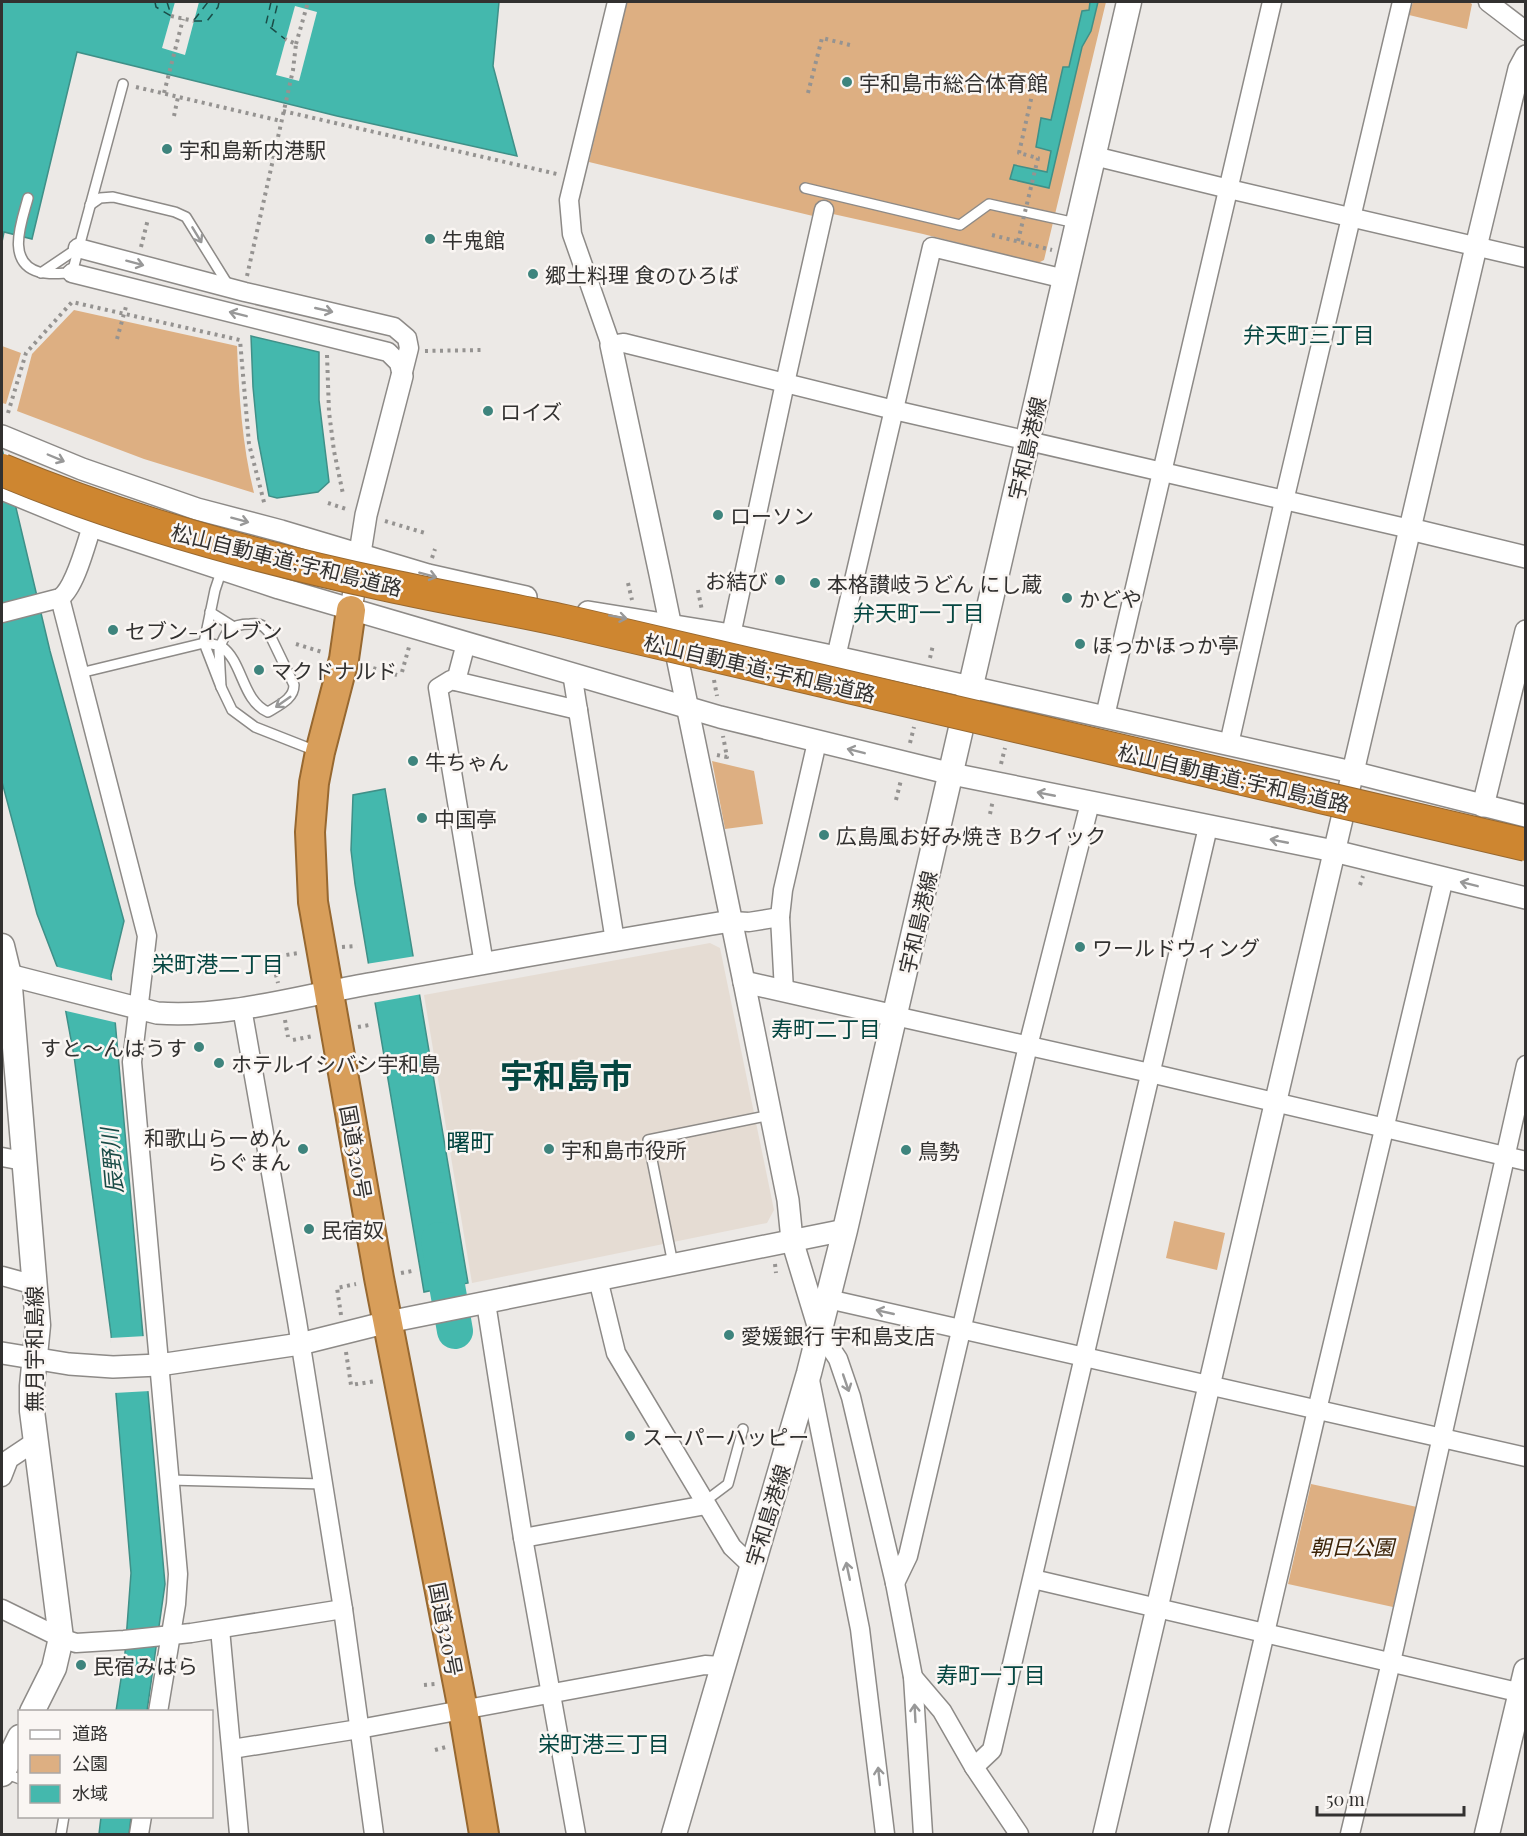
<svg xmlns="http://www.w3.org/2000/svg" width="1527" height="1836" viewBox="0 0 1527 1836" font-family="'Playfair Display','Noto Sans JP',serif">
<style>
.built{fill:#e5dcd3}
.green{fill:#ddaf82}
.water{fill:#44b8ad;stroke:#3f9088;stroke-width:1.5}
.pier{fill:#ece9e6}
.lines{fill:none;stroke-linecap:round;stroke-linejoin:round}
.river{stroke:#44b8ad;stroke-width:36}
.ferry{stroke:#1a4c47;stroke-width:1.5;stroke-dasharray:8 6;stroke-linecap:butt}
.service-casing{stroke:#8d8a87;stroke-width:12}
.minor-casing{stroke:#8d8a87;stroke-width:21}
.tertiary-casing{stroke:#8d8a87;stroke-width:24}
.secondary-casing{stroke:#8d8a87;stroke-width:27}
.trunk-casing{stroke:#976830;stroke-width:32}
.path{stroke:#959391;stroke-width:4;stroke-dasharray:3 4.5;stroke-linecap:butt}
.service{stroke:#fff;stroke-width:9}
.minor{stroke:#fff;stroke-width:18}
.tertiary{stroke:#fff;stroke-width:21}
.secondary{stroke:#fff;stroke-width:24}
.trunk{stroke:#d89e5a;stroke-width:28}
.motorway-bridge-casing{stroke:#976830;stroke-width:34;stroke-linecap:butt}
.path-bridge{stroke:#959391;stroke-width:4;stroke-dasharray:3 4.5;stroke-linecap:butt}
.motorway-bridge{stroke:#ce8630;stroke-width:32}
.oneway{stroke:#989898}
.poi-dot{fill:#3e847d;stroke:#faf6f3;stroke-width:2}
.labels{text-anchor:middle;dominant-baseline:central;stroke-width:5;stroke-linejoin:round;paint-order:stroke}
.poi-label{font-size:21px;fill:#323130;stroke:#faf6f3;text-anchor:start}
.street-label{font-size:21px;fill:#323130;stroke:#faf6f3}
.park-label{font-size:21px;font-style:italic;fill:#3b2307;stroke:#faf6f3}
.neighbourhood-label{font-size:22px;fill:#054641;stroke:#faf6f3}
.water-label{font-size:22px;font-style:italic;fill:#1a4c47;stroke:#faf6f3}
.quarter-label{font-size:24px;fill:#054641;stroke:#faf6f3}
.town-label{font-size:33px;font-weight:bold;fill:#054641;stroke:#faf6f3}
</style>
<rect width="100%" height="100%" fill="#ece9e6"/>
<path class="built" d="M710,943L720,948L774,1210L767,1223L472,1283L424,995Z"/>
<g class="green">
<path d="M626,2H1106L1044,260L1038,263L923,234L833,214L813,216L589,162Z"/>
<path d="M1413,2H1469L1472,4L1467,29L1409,15Z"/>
<path d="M74,310L237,346C239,395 242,445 254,493L144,459L17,411L32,354Z"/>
<path d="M2,346L21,353L6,404L2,403Z"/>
<path d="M712,761L754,771L763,824L725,829Z"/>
<path d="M1174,1221L1225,1233L1217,1270L1166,1258Z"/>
<path d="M1311,1484L1417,1507L1393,1607L1288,1584Z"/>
</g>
<g class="water">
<path d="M2,2H499L493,66L517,156L337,116L77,52L32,239L4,232L2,242Z"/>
<path d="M1090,2H1098L1091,31L1082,47L1049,188L1010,179L1014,165L1047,172L1051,151L1036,147L1041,118L1051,120L1063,67H1069L1082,11L1089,10Z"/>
<path d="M251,336L319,352V400L329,482L318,492L277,498L269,496L258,439L253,387Z"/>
<path d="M2,449L50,651L124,921L111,975L165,1584L147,1711H116L125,1653L131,1573L111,1334L74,1056L58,969L37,914L2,782Z"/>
<path d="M385,789L468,1283L424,1292L355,884L351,850L353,795Z"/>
<path d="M101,1817H131L129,1834H99Z"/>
</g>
<g class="pier">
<path d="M175,2H199L185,55L162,48Z"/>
<path d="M295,6L317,12L299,81L276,75Z"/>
<path d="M416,956L422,994L372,1003L366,964Z"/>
<path d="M54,966L114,981L118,1023L62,1010Z"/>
<path d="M146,1336L150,1391L114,1393L110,1338Z"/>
</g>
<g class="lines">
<path class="river" d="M439,1240L455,1331"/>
<g class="ferry">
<path d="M155,2L156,7L171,16"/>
<path d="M167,2L171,15"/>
<path d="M271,2L266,24L285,39"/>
<path d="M194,20L208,2"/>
<path d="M194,21H207L218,7L219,2"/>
<path d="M272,27L278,2"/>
</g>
<defs>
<g id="service">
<path d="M805,188L960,225L989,204L1076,223"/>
<path d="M28,198C22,221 5,262 39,272C49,275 62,273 72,273L123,84"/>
<path d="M90,205L100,198L113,197L175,212L186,217L230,288"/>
<path d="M41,273L78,248"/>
<path d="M222,569L215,590L204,643L221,687L232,710L255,727L316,751"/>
<path d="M210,612L234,627"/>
<path d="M80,673L204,643C209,644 217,644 222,647C243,662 242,701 268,712C279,705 294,699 294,685L268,631C262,624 258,623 250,624C230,624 225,632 219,650L221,687"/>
<path d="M673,1264L648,1140L771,1115"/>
<path d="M169,1480L323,1484"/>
<path d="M704,1502L728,1484L743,1429"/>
<path d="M4,1773L20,1779"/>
<path d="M61,1834L64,1816"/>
</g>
<g id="minor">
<path d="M617,2L569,200L572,234L611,345L624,343L894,410L1410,529"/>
<path d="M1488,2L1526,31"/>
<path d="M1094,156L1229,189L1526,258"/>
<path d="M78,248L245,292L394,327L407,338L409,348L402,376"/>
<path d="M72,273L388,352L399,363L402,376"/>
<path d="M60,598L147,936L132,1062L178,1574L176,1604L158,1712"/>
<path d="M2,613L60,598C75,588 86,544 92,526"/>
<path d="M731,635L785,383L824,210"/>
<path d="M836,657L932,247L1065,279"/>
<path d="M572,673L615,941"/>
<path d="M456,681L466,643"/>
<path d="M1105,716L1272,2"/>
<path d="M1229,744L1284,501L1402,2"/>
<path d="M731,921L749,922L780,917"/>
<path d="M484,964L438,688L451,680L578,710"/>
<path d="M784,991L780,917L783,890L817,742"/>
<path d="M242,1008L297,1321L343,1609L374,1834"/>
<path d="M895,1016L1150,1073L1526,1161"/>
<path d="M2,1157L23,1161"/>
<path d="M2,1276L24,1282L34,1278"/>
<path d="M598,1279L616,1353L732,1547L752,1566"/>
<path d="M828,1299L1526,1457"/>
<path d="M486,1303L523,1538L576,1834"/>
<path d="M820,1332L838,1359L851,1397L895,1583L913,1677L923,1834"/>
<path d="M809,1375L860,1629L885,1834"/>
<path d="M2,1477L9,1459L36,1441"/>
<path d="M523,1538L706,1505"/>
<path d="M1033,1579L1526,1694"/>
<path d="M895,1583L908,1556L1028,1046L1090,803"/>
<path d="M2,1609L61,1638L76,1643L124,1640L191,1633L343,1609"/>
<path d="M220,1629L239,1834"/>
<path d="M913,1677L942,1711L974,1767L1019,1834"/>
<path d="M232,1749L359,1729L705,1665L722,1666"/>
<path d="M974,1767L992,1750L1208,827"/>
<path d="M139,1834L142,1816"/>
<path d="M1218,1834L1317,1410L1444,878"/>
<path d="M1350,1834L1391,1662L1526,1065"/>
</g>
<g id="tertiary">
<path d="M611,345L660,574L744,982L788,1200L792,1240L820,1332"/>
<path d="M2,436L82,469L197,509L281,531L428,575L526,597"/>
<path d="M2,489L92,526L279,588L720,717L952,774L1334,851L1526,898"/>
<path d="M1410,529L1526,557"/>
<path d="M351,610L366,515L402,376"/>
<path d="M588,612L731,635L836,657L1352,772L1526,816"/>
<path d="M1483,806L1526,631"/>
<path d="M9,975L157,1013C226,1018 296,997 363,985C486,963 608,941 731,921"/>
<path d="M744,982L895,1016"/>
<path d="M2,1353L69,1364L113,1367L159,1365L300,1344L388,1322L845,1230"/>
<path d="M1104,1834L1476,247L1519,69L1526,56"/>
</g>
<g id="secondary">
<path d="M2,946L9,975L38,1325L32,1386V1411L61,1638L54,1668L32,1712"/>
<path d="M2,1774L20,1737"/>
<path d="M674,1834L809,1373L845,1230L1129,2"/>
<path d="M1487,1834L1526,1671"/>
</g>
<path id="trunk" d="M351,610L344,659L320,752L314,783L310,832L313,902L379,1278L463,1710L484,1834"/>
</defs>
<use href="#service" class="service-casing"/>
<use href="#minor" class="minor-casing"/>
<use href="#tertiary" class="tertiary-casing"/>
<use href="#secondary" class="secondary-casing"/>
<use href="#trunk" class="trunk-casing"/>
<g class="path">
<path d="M171,16L194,21"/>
<path d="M296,44L308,2"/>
<path d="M136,87L281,121"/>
<path d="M164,93L183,19"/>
<path d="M808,93L822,38L854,46"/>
<path d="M283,111L557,174"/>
<path d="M174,116L178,97"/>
<path d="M992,235L1052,250"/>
<path d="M141,247L148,219"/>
<path d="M247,276L293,70L296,44L285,39"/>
<path d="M117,339L127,303"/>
<path d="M425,351L481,350"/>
<path d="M327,355L329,412L334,451L343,494"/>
<path d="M8,413L26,353L72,302L240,340L249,444L265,506"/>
<path d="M328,503L349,510"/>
<path d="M385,521L425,533"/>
<path d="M432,558L435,549"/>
<path d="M628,583L632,600"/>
<path d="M698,590L702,611"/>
<path d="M296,644L322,652"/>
<path d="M930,658L933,645"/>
<path d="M366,666L397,675"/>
<path d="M402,672L409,647"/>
<path d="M714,680L717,696"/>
<path d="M910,743L914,727"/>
<path d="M717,755L727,757L723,736"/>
<path d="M1001,764L1005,748"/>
<path d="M896,800L901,780"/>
<path d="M990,814L993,800"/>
<path d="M1360,885L1363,876"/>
<path d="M342,947L357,946"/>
<path d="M279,956L299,953"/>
<path d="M274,967L278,983"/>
<path d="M285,1020L288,1037"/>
<path d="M358,1027L369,1025"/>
<path d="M293,1040L313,1036"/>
<path d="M775,1264L776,1273"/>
<path d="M401,1273L412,1271"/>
<path d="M341,1315L337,1288L356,1284"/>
<path d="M346,1352L351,1385L376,1381"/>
<path d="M424,1685L435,1684"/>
<path d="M435,1750L446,1747"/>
</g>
<use href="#service" class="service"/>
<use href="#minor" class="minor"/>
<use href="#tertiary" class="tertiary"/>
<use href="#secondary" class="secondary"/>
<use href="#trunk" class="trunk"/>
<defs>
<path id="motorway-bridge" d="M2,470C126,522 255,557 387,585C446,598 506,608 565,621C885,694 1205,771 1526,845"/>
</defs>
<use href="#motorway-bridge" class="motorway-bridge-casing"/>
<path class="path-bridge" d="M1018,241L1038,158L1019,153L1032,95"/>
<use href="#motorway-bridge" class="motorway-bridge"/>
</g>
<defs><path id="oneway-shaft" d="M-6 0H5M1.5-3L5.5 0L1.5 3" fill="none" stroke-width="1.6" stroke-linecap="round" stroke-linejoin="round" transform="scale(1.5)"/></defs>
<g class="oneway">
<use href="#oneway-shaft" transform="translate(197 235) rotate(59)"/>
<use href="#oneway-shaft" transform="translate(135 263) rotate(15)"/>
<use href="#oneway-shaft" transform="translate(324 310) rotate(13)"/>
<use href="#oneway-shaft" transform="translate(238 314) rotate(-166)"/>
<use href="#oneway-shaft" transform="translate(56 458) rotate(23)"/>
<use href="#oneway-shaft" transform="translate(240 520) rotate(15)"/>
<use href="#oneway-shaft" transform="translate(428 575) rotate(15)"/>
<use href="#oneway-shaft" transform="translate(618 617) rotate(10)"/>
<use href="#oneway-shaft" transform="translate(283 702) rotate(145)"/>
<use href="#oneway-shaft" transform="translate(856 751) rotate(-166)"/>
<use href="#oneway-shaft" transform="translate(1046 794) rotate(-169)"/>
<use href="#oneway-shaft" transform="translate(1279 841) rotate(-169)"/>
<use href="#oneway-shaft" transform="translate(1469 884) rotate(-166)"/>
<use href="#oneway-shaft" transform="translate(885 1312) rotate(-167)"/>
<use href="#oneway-shaft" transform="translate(846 1383) rotate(71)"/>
<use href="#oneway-shaft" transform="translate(848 1571) rotate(-102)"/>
<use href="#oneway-shaft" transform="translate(915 1713) rotate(-93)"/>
<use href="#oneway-shaft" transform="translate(879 1776) rotate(-96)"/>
</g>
<g class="poi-dot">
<circle cx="847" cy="82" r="6"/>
<circle cx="167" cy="149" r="6"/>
<circle cx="430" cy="239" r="6"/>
<circle cx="533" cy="274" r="6"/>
<circle cx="488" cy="411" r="6"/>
<circle cx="718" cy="515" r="6"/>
<circle cx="780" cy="580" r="6"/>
<circle cx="815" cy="583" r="6"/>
<circle cx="1067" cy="598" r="6"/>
<circle cx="113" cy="630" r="6"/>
<circle cx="1080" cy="644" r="6"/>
<circle cx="259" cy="670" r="6"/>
<circle cx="413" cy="761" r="6"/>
<circle cx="422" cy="818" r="6"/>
<circle cx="824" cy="835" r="6"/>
<circle cx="1080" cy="947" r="6"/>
<circle cx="199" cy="1047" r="6"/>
<circle cx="219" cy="1063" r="6"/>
<circle cx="303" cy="1149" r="6"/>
<circle cx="549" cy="1149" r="6"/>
<circle cx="906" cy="1150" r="6"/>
<circle cx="309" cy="1229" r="6"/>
<circle cx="729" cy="1335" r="6"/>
<circle cx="630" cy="1436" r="6"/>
<circle cx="81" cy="1665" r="6"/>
</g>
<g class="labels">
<g class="poi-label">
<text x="859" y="82">宇和島市総合体育館</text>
<text x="179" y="149">宇和島新内港駅</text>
<text x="442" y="239">牛鬼館</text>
<text x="545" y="274">郷土料理 食のひろば</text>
<text x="500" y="411">ロイズ</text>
<text x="730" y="515">ローソン</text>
<text x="768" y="580" text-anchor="end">お結び</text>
<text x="827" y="583">本格讃岐うどん にし蔵</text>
<text x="1079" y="598">かどや</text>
<text x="125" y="630">セブン-イレブン</text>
<text x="1092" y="644">ほっかほっか亭</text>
<text x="271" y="670">マクドナルド</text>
<text x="425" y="761">牛ちゃん</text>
<text x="434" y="818">中国亭</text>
<text x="836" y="835">広島風お好み焼き Bクイック</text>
<text x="1092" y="947">ワールドウィング</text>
<text x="187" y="1047" text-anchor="end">すと～んはうす</text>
<text x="231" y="1063">ホテルイシバシ宇和島</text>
<text x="291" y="1137" text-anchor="end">和歌山らーめん<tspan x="291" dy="24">らぐまん</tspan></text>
<text x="561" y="1149">宇和島市役所</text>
<text x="918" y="1150">鳥勢</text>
<text x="321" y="1229">民宿奴</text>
<text x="741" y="1335">愛媛銀行 宇和島支店</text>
<text x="642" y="1436">スーパーハッピー</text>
<text x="93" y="1665">民宿みはら</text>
</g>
<g class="street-label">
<text transform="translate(1026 448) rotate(-77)">宇和島港線</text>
<text transform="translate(287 559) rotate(14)">松山自動車道;宇和島道路</text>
<text transform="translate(760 667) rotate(13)">松山自動車道;宇和島道路</text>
<text transform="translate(1234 777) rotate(13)">松山自動車道;宇和島道路</text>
<text transform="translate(917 922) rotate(-77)">宇和島港線</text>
<text transform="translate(357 1152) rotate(80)">国道320号</text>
<text transform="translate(33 1349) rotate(-90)">無月宇和島線</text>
<text transform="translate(767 1515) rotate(-73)">宇和島港線</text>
<text transform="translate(447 1629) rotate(79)">国道320号</text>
</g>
<g class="park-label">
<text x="1352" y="1546">朝日公園</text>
</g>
<g class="neighbourhood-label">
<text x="1309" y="334">弁天町三丁目</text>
<text x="919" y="612">弁天町一丁目</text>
<text x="218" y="963">栄町港二丁目</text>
<text x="826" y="1028">寿町二丁目</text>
<text x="991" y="1674">寿町一丁目</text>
<text x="604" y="1743">栄町港三丁目</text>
</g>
<g class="water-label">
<text transform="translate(111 1161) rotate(-95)">辰野川</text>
</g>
<g class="quarter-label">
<text x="470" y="1141">曙町</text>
</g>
<g class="town-label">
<text x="566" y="1074">宇和島市</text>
</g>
</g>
<rect width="1527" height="1836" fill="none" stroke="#323130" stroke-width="6"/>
<rect x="18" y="1710" width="195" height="108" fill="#faf6f3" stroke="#aaa7a5" stroke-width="1.5"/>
<rect x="30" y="1730" width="30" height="9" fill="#ffffff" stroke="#aaa7a5" stroke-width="1.5"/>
<text x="72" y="1740" font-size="18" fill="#323130">道路</text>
<rect x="30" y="1755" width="30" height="18" fill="#ddaf82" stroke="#aaa7a5" stroke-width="1.5"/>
<text x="72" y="1770" font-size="18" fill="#323130">公園</text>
<rect x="30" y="1785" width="30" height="18" fill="#44b8ad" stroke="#aaa7a5" stroke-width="1.5"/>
<text x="72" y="1800" font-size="18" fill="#323130">水域</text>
<path d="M1317 1806v9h147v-9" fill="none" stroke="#323130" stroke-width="3"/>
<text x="1326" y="1806" font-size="18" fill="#323130" stroke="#faf6f3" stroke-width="4.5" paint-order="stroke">50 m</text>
</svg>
